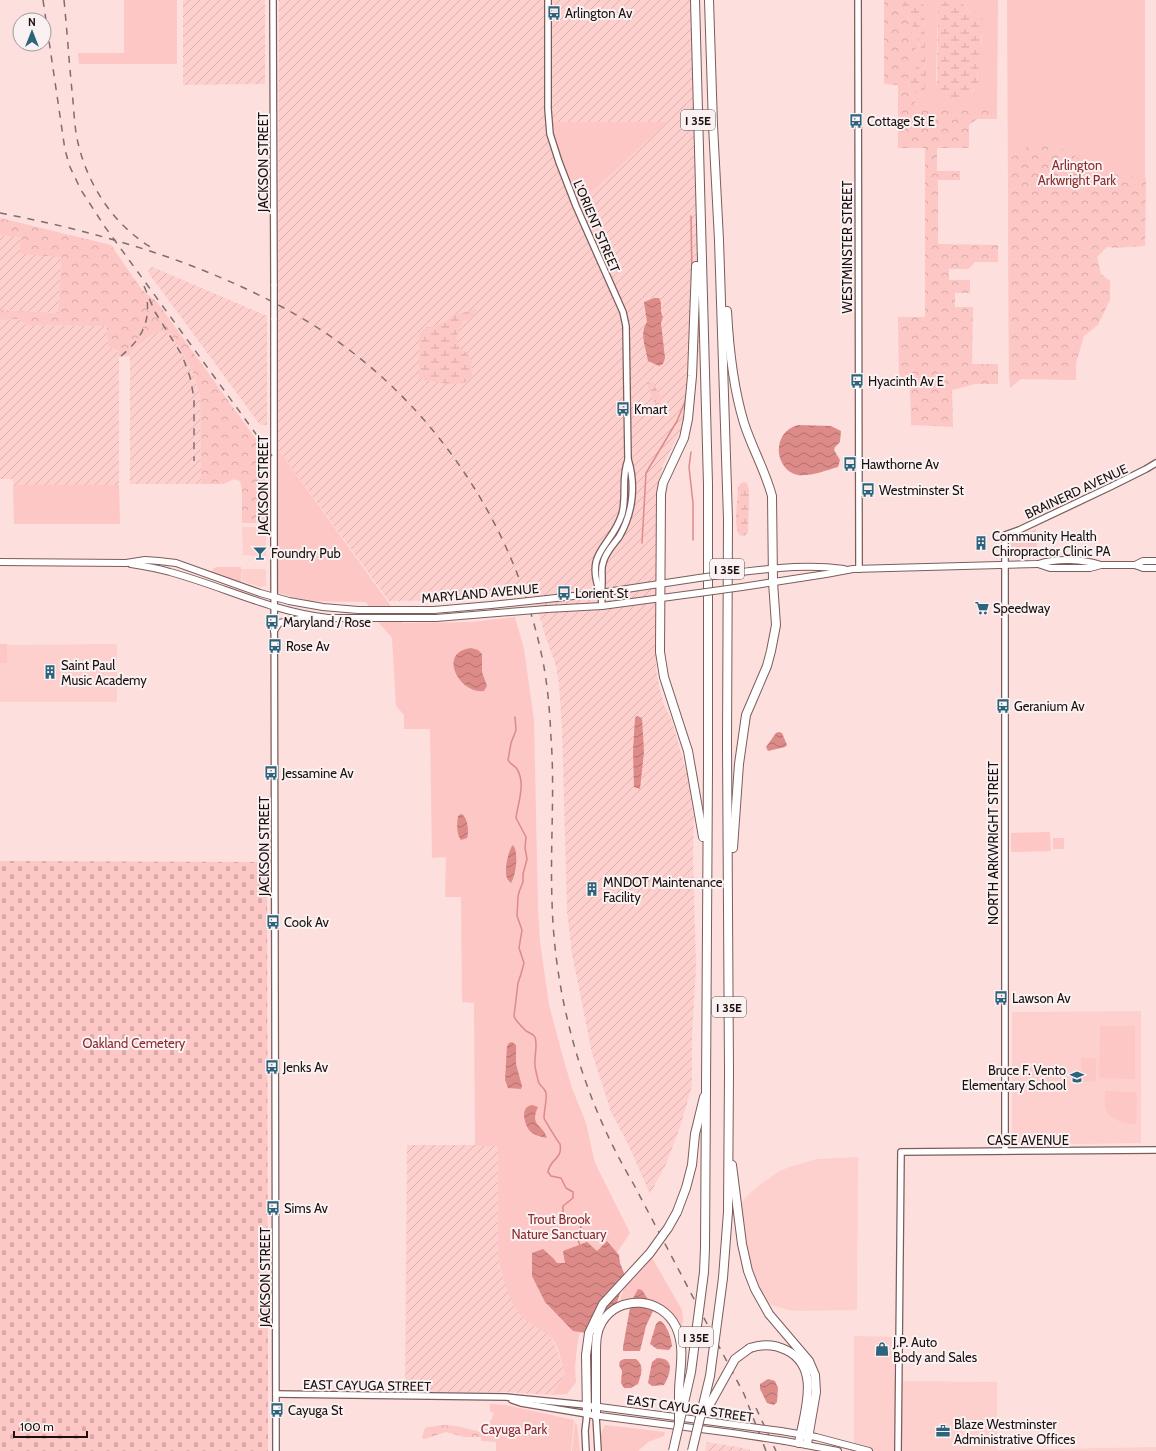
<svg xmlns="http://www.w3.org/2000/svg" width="1156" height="1451" viewBox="0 0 1156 1451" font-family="Cabin,sans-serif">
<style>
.built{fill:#fdd0ce}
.industrial{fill:url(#industrial-furrows)}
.green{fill:#fcc7c4;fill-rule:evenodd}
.forest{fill:url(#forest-crowns)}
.wetland{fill:url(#wetland-marsh)}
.cemetery{fill:url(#cemetery-stones)}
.water{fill:url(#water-waves)}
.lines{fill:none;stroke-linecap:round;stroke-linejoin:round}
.stream{stroke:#dc8b89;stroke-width:1.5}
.tertiary-casing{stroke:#7c5d5c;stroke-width:8}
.secondary-casing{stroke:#7c5d5c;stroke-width:8}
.motorway-casing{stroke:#7c5d5c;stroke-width:10}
.tertiary{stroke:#fff;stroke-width:5.5}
.secondary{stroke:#fff;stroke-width:6}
.motorway{stroke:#fff;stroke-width:8}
.rail{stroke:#816d6d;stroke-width:1.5;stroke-dasharray:7 7;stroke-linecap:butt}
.tertiary-bridge-casing{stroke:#7c5d5c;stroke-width:8;stroke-linecap:butt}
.secondary-bridge-casing{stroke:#7c5d5c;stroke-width:8;stroke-linecap:butt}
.motorway-bridge-casing{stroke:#7c5d5c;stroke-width:10;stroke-linecap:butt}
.tertiary-bridge{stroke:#fff;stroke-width:5.5}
.secondary-bridge{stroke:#fff;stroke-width:6}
.motorway-bridge{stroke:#fff;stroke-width:8}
.labels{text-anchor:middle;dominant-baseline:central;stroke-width:4;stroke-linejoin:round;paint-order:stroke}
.shield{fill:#faf2f2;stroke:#5e5353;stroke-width:1}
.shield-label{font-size:12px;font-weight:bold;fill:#1b0f0f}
.poi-label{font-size:13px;fill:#1b0f0f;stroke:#faf2f2;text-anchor:start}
.street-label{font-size:13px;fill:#1b0f0f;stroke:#faf2f2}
.park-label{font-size:13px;fill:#8a2a2f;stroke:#faf2f2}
</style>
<defs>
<pattern id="industrial-furrows" width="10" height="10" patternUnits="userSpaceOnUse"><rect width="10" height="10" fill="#fdd0ce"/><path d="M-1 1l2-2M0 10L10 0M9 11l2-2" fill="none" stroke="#d8b1b0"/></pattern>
<pattern id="forest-crowns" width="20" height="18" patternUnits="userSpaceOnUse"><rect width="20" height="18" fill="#fcc7c4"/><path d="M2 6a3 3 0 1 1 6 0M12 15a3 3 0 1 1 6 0" fill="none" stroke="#d7aaa7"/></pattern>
<pattern id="wetland-marsh" width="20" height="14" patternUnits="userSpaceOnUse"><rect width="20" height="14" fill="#fcc7c4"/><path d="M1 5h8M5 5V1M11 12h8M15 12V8" fill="none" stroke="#d7aaa7"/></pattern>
<pattern id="cemetery-stones" width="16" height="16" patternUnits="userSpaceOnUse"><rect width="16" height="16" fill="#fcc7c4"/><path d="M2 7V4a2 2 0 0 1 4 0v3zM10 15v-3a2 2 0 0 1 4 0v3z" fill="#d7aaa7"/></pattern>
<pattern id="water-waves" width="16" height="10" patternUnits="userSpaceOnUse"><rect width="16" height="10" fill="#dc8b89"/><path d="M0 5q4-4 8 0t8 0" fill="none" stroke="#b2706e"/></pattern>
</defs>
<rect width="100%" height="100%" fill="#fddfde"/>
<g class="built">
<path d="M242,527H266V556L243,555Z"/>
<path d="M241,569H266V586L260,587L242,581Z"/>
<path d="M117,644V702H0V645Z"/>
<path d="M1141,1011V1143L1012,1145V1012Z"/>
<path d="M858,1157L857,1310L797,1311L788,1310L769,1304L765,1301L753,1273L745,1248L741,1204L746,1197L757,1187L778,1172L789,1167L817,1159Z"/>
<path d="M854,1336L894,1337V1381L997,1382V1450L1156,1447V1451H873L854,1445Z"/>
</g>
<g class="industrial">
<path d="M183,0H265V84L183,85Z"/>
<path d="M279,0H692L700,331L697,376L694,399L688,416L663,465L656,501V669L659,686L664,705L672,721L687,774L694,818L693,857L696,968L692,1037V1086L681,1124L667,1162L650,1194L628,1144L611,1112L592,1053L572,954L567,910L562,729L559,683L556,666L544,632L533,593L450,600L389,601L278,449Z"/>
<path d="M0,235L20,237V254L61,256L58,313L0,310Z"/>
<path d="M152,267L267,316V425H260L148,272Z"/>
<path d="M19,319L25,325L107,326L108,346L119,353V485H13V479H0V320Z"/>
<path d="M155,332L171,333L192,370L200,395L201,484H130V352Z"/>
<path d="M407,1145H499L498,1256L500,1268L503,1278L551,1338L556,1347L565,1374L552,1395L505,1392H405Z"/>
<path d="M707,1442L749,1449L750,1451H705Z"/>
</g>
<g class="green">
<path d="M124,0H177V64H79L78,53H124Z"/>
<path d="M900,0H998L997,105H916L908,85L911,70L910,24L901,10ZM922,0L924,6L926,79L913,72C915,70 917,67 918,64C925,47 914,24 903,11ZM963,4C968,10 980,23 981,30C985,48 974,66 979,83L973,91L962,97L937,88L936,77L938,8Z"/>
<path d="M1007,0H1145V246L1104,245L1077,250L1076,380L1009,379Z"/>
<path d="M549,122H667L576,206Z"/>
<path d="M278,449L403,623L472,622L515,617L524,649L534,720L538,909L540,942L549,1005L564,1061L572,1088L586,1123L595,1163L630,1233L587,1298L577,1346L575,1367L576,1382L567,1394L552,1395L565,1374C561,1363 560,1351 554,1341C547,1331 533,1326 524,1319C510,1306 501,1274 498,1256V1146H475L474,1003L462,1002L461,897H445L446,857L432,858L430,729H404V715L396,706L392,638L380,624L366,602L308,601L278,593Z"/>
<path d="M13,485H119L120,524H14Z"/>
<path d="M1036,529L1037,556H1011V541Z"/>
<path d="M216,567H241V583L212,572L213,569Z"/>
<rect x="0" y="644" width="7" height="19"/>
<path d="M1050,832L1051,851L1011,852V833Z"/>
<rect x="1053" y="838" width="11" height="11"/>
<path d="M1100,1026H1135V1079L1099,1078Z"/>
<path d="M1096,1058V1081L1082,1082L1081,1058Z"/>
<path d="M1105,1091L1134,1092L1137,1095L1136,1124C1126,1124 1111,1121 1106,1110C1104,1106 1105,1097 1105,1091Z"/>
<path d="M651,1256L682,1310L683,1321L680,1333L654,1302L640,1298L620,1300L626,1282Z"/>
<path d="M490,1404L506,1405L574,1420L571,1451H496V1442L481,1441V1428L487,1429L494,1413L490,1411Z"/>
<path d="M575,1422L577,1425L580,1451H572Z"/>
<path d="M605,1425L665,1432L664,1436L648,1442L638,1451H602L601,1433Z"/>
</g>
<g class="forest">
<path d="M884,0H900L901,10L910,24L916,51L908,85L916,105H997V119H977L969,125V148H937V171H960V180H938V244L998,245V262H975L968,269H949V280H970V293H955V307H973L972,364H998V384H975L952,390L953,427L911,425L910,384H899L898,317H925V148H898V85L884,84Z"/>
<path d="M1040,141L1057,146L1078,158L1094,172L1146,178L1145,246C1133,246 1119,249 1107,247L1097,257L1101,274L1110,281V300L1098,325L1084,336L1076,363L1066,372L1044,379H1021L1010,388L1009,370L1008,160L1027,147Z"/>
<path d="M0,218L111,245L142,290L157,302L266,453L267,523H242V490L240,481L234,479L224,484H201L200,395L192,370L171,333L155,332L130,352V356L119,357V352L108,346L107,326L25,325L19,319L0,320V310L58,313L61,257L20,254V237L0,235Z"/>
<path d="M441,1425L456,1426L481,1432V1437H464L446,1432L424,1439L422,1438L425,1428Z"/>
</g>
<g class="wetland">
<path d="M910,0H922L924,6L926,79L924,95L921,96L915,93L910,81L913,72L918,65L920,45L909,18L903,11L902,8V4L905,2Z"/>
<path d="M952,0L963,4L970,13L982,18L981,52L977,76L979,83C968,100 951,103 937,88L938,8L945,2Z"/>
<path d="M476,309C476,317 469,319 463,321L456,338C457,341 458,344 460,347C463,351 468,353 470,358C472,362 472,366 472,370C472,373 472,377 470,379C462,389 429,381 419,378V335L425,328L444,323L450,317Z"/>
<path d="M649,380L653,382C655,388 660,393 662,400L660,404H657L653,401L647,383Z"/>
<path d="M744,482L747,483L749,490L748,533L744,536L739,535C733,522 738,503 738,488L740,484Z"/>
</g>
<path class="cemetery" d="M0,861L267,862L268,1451H0Z"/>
<g class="water">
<path d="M654,298H659C663,304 659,312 663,317L661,323L665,358L663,364L659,366L648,361C646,347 639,334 647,322L644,302Z"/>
<path d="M798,425L831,426L841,431L840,442L835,447L834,450L840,460L838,467C828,470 808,477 798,475C774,470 771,432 798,425Z"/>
<path d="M471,648L478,650L482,654V672L487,686L484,691C459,694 437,652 471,648Z"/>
<path d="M637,716L642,718L644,752L640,789L634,787L633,751L635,718Z"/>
<path d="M779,732L782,733L787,745L785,747L768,751L766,747L776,733Z"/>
<path d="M461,814L463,815C468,820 469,832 467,838L461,840C456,834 457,823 458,816Z"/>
<path d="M513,845C519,852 516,876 511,883C510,882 507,879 507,878C504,871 508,850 513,845Z"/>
<path d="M512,1042L516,1045V1064L522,1086L521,1089L508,1088L505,1080L507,1046L509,1043Z"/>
<path d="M532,1105L538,1107C529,1126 543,1124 547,1138C541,1137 533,1135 529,1130C524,1122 520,1107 532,1105Z"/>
<path d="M607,1241L619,1255L620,1263L624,1273V1282L615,1308L602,1331L599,1335L573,1331L545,1302L532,1276V1253L543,1249L553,1258L557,1263H565L563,1251L587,1242L597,1251Z"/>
<path d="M638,1289L642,1290L654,1309L646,1326L640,1351H623V1347L631,1302Z"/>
<path d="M659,1321H661C668,1327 671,1338 672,1346L669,1350L657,1349L650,1344L656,1324Z"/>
<path d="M657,1358C676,1358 670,1374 664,1385L652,1386L648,1383L652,1362Z"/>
<path d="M624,1359H636C645,1366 641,1375 638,1384L631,1388H624L621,1383L622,1371L619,1365L620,1361Z"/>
<path d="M768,1379L775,1381L778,1388L777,1402L774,1405L767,1403L760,1389V1384Z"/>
</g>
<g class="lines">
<g class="stream">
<path d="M691,216L692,278"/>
<path d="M691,452L689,467L693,503V540"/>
<path d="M642,543L646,473L677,421L686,399"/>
<path d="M515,717L516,730L511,743L508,760C510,764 514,765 517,769C526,784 518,802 516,818L526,837L525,848L527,859L523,874V882L519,892L518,897L517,916L522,930L519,948L524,963L521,974L518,983L514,1016C515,1020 522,1027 525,1030C528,1033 533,1033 535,1037C538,1045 534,1057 535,1065C535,1068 538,1081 539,1083C541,1087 545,1088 546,1093C547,1101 544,1110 544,1118C544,1119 558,1142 560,1144C563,1160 550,1158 548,1172L551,1176L561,1178L566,1188L573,1192V1198L563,1206V1212L565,1216L580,1222L581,1227L575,1233L580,1245"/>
</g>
<defs>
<g id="tertiary">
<path d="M273,0L274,286"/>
<path d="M548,0V109L550,134L559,162L576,206L623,312L626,326L628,459C636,485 633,513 619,537C613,545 605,553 603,563C601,568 602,573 602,578C602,588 601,596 602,606"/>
<path d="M858,0L859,569"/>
<path d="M274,318V525L276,1451"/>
<path d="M600,592C584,551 612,547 622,514C627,496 621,477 628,460"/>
<path d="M1005,1151V535L1019,530L1112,486L1146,469L1156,463"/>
<path d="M276,1394L506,1397L586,1405"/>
<path d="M512,1400L521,1403L587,1414L585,1431L586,1451"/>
<path d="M596,1416L598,1451"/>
<path d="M898,1451L901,1152L1156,1150"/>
</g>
<g id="secondary">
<path d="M0,562L126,563L145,560L159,561L176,563L260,593L289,601L323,607L358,610H434L491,605"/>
<path d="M131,564C144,566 157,568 170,572C225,587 270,611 328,618H436L497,613"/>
<path d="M1038,564L1050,568H1090L1101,565H1135L1143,568H1156"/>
<path d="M1135,565L1143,561H1156"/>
<path d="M742,572C776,568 809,564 844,569"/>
<path d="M742,587L826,574L853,569L1038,564C1058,558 1082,559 1101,565"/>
<path d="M547,599L600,593L699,578"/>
<path d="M547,609L602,606L699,593"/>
<path d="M274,631L279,623L310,617"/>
<path d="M592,1406L721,1423"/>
<path d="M592,1415L732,1433"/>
<path d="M781,1431L816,1437L869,1451"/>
<path d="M785,1441L838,1451"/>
</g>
<g id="motorway">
<path d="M695,0L708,484V768L705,1248"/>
<path d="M709,0L713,125L719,240L728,519L727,744L729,1072L728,1212L723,1278"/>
<path d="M696,266L692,376L688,419L684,438L663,483L661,494L660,652L664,677L688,751L703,837"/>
<path d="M727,311C729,349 733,387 744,423C752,448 765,470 772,496L773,582L776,625L771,651L767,666L746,715L739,764L733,848"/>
<path d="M732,1165L742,1244L748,1271L755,1289L769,1314L809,1361L815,1375L816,1392L807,1444"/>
<path d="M677,1212L686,1188L692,1165L695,1134L704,1097"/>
<path d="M750,1348C762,1344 774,1344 786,1350C822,1367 804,1413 799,1443"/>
<path d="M596,1354V1416"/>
<path d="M586,1355L587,1414"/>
</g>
</defs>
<use href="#tertiary" class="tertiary-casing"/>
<use href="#secondary" class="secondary-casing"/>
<use href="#motorway" class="motorway-casing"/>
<use href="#tertiary" class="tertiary"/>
<use href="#secondary" class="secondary"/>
<use href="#motorway" class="motorway"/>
<g class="rail">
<path d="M43,0L65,150L70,167L81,190L105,227L272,456"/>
<path d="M64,0C67,30 69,61 72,91C74,108 74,126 78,143C88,186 115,227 154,249"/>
<path d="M0,213C106,233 218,267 310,323C432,398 518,527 544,667C548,690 550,714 551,738C555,791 550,846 552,900C554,998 583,1099 633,1183L744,1394L766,1451"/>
<path d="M144,286L155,312L182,355L190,377L194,398V461"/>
<path d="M121,356C140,340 150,325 147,299"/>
<path d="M756,1408L776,1451"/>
</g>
<defs>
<path id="tertiary-bridge" d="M274,286V318"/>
<g id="secondary-bridge">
<path d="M699,578L742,572"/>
<path d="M699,593L742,587"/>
<path d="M491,605L547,599"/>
<path d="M497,613L547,609"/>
<path d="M721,1423L781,1431"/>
<path d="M732,1433L785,1441"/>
</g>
<g id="motorway-bridge">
<path d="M596,1354C596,1343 596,1332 602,1322C619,1294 662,1297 676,1327C686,1349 679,1371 679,1393C679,1404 679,1414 679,1424"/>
<path d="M586,1355L589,1333L603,1304L650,1253L668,1228L677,1212"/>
<path d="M706,1411L735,1359L750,1348"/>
<path d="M673,1451L691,1372L704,1272L705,1248"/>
<path d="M692,1451L710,1376L723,1278"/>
</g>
</defs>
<use href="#tertiary-bridge" class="tertiary-bridge-casing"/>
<use href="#secondary-bridge" class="secondary-bridge-casing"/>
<use href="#motorway-bridge" class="motorway-bridge-casing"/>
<use href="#tertiary-bridge" class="tertiary-bridge"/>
<use href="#secondary-bridge" class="secondary-bridge"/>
<use href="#motorway-bridge" class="motorway-bridge"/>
</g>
<defs>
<symbol id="bus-bare" viewBox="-9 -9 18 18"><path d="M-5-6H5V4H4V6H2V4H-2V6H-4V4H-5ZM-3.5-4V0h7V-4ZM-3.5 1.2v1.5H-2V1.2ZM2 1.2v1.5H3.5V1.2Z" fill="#2c647e" stroke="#faf2f2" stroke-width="2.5" paint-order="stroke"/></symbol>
<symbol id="building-bare" viewBox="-9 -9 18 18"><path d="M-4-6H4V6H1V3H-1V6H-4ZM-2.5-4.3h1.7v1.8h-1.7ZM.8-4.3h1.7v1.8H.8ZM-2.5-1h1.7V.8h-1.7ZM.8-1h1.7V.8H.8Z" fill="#2c647e" stroke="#faf2f2" stroke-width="2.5" paint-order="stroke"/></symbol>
<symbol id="bar-bare" viewBox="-9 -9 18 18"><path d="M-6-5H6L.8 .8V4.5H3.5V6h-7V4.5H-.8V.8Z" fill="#2c647e" stroke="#faf2f2" stroke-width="2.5" paint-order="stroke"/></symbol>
<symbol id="supermarket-bare" viewBox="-9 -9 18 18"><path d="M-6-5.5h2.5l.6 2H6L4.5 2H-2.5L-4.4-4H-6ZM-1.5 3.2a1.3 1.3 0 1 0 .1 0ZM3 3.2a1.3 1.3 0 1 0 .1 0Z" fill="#2c647e" stroke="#faf2f2" stroke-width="2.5" paint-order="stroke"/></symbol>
<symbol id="school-bare" viewBox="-9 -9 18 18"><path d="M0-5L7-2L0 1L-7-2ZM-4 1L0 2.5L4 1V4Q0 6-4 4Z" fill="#2c647e" stroke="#faf2f2" stroke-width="2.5" paint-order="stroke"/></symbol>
<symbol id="shop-bare" viewBox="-9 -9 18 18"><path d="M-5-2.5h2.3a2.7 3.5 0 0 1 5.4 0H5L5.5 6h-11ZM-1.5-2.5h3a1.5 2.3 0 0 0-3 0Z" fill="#2c647e" stroke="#faf2f2" stroke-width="2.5" paint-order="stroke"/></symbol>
<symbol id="office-bare" viewBox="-9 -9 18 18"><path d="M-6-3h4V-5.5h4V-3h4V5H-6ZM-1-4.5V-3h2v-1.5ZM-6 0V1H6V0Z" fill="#2c647e" stroke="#faf2f2" stroke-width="2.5" paint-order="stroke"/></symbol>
</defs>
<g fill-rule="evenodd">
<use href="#bus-bare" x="544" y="3" width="20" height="20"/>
<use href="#bus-bare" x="846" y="111" width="20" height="20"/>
<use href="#bus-bare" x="847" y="371" width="20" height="20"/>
<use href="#bus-bare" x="613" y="399" width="20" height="20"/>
<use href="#bus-bare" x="840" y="454" width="20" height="20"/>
<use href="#bus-bare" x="858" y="480" width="20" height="20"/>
<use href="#building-bare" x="971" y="533" width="20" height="20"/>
<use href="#bar-bare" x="250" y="543" width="20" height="20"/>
<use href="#bus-bare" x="554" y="583" width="20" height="20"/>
<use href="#supermarket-bare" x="972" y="598" width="20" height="20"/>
<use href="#bus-bare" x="262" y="612" width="20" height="20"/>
<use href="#bus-bare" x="265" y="636" width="20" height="20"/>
<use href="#building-bare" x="40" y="662" width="20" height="20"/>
<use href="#bus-bare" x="993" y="696" width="20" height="20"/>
<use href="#bus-bare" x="261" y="763" width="20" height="20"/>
<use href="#building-bare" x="582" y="879" width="20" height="20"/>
<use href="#bus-bare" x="263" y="912" width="20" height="20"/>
<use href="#bus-bare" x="991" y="988" width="20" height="20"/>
<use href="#bus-bare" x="262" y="1057" width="20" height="20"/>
<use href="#school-bare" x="1067" y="1067" width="20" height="20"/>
<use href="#bus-bare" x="263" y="1198" width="20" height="20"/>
<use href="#shop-bare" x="872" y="1339" width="20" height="20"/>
<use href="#bus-bare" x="267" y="1400" width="20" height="20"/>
<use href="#office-bare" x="933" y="1421" width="20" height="20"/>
</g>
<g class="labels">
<g class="shield">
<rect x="681" y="110" width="34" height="20" rx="3"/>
<rect x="710" y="559" width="34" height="20" rx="3"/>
<rect x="712" y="997" width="34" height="20" rx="3"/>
<rect x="679" y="1327" width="34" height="20" rx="3"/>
</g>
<g class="shield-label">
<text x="698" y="120">I 35E</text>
<text x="727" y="569">I 35E</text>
<text x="729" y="1007">I 35E</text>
<text x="696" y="1337">I 35E</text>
</g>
<g class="poi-label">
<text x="565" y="13">Arlington Av</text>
<text x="867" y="121">Cottage St E</text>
<text x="868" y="381">Hyacinth Av E</text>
<text x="634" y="409">Kmart</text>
<text x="861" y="464">Hawthorne Av</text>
<text x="879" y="490">Westminster St</text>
<text x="992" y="536">Community Health<tspan x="992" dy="15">Chiropractor Clinic PA</tspan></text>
<text x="271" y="553">Foundry Pub</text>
<text x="575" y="593">Lorient St</text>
<text x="993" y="608">Speedway</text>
<text x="283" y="622">Maryland / Rose</text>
<text x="286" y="646">Rose Av</text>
<text x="61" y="665">Saint Paul<tspan x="61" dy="15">Music Academy</tspan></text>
<text x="1014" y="706">Geranium Av</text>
<text x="282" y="773">Jessamine Av</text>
<text x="603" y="882">MNDOT Maintenance<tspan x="603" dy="15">Facility</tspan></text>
<text x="284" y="922">Cook Av</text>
<text x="1012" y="998">Lawson Av</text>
<text x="283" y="1067">Jenks Av</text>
<text x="1066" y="1070" text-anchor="end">Bruce F. Vento<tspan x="1066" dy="15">Elementary School</tspan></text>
<text x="284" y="1208">Sims Av</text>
<text x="893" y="1342">J.P. Auto<tspan x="893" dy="15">Body and Sales</tspan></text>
<text x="288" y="1410">Cayuga St</text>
<text x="954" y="1424">Blaze Westminster<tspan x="954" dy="15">Administrative Offices</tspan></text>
</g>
<g class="street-label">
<text transform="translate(263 162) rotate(-90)">JACKSON STREET</text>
<text transform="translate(597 226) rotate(67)">L'ORIENT STREET</text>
<text transform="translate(847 247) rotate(-90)">WESTMINSTER STREET</text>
<text transform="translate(263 485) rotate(-90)">JACKSON STREET</text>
<text transform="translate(1076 491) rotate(-25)">BRAINERD AVENUE</text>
<text transform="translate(480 593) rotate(-5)">MARYLAND AVENUE</text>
<text transform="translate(993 843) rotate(-90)">NORTH ARKWRIGHT STREET</text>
<text transform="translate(264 846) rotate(-90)">JACKSON STREET</text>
<text x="1028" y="1140">CASE AVENUE</text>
<text transform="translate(265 1277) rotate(-90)">JACKSON STREET</text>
<text transform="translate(367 1385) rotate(1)">EAST CAYUGA STREET</text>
<text transform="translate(690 1408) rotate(8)">EAST CAYUGA STREET</text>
</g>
<g class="park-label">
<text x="1077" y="165">Arlington<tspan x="1077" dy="15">Arkwright Park</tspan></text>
<text x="134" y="1043">Oakland Cemetery</text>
<text x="559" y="1219">Trout Brook<tspan x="559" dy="15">Nature Sanctuary</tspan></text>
<text x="514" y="1429">Cayuga Park</text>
</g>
</g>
<g transform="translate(32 32)"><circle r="19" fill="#faf2f2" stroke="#a19797"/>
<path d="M0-3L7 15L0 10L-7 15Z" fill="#2c647e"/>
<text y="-6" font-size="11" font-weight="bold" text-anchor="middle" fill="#1b0f0f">N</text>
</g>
<path d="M14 1431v6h73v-6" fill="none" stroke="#1b0f0f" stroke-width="2"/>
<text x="20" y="1431" font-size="12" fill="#1b0f0f" stroke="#faf2f2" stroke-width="3" paint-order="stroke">100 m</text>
</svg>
